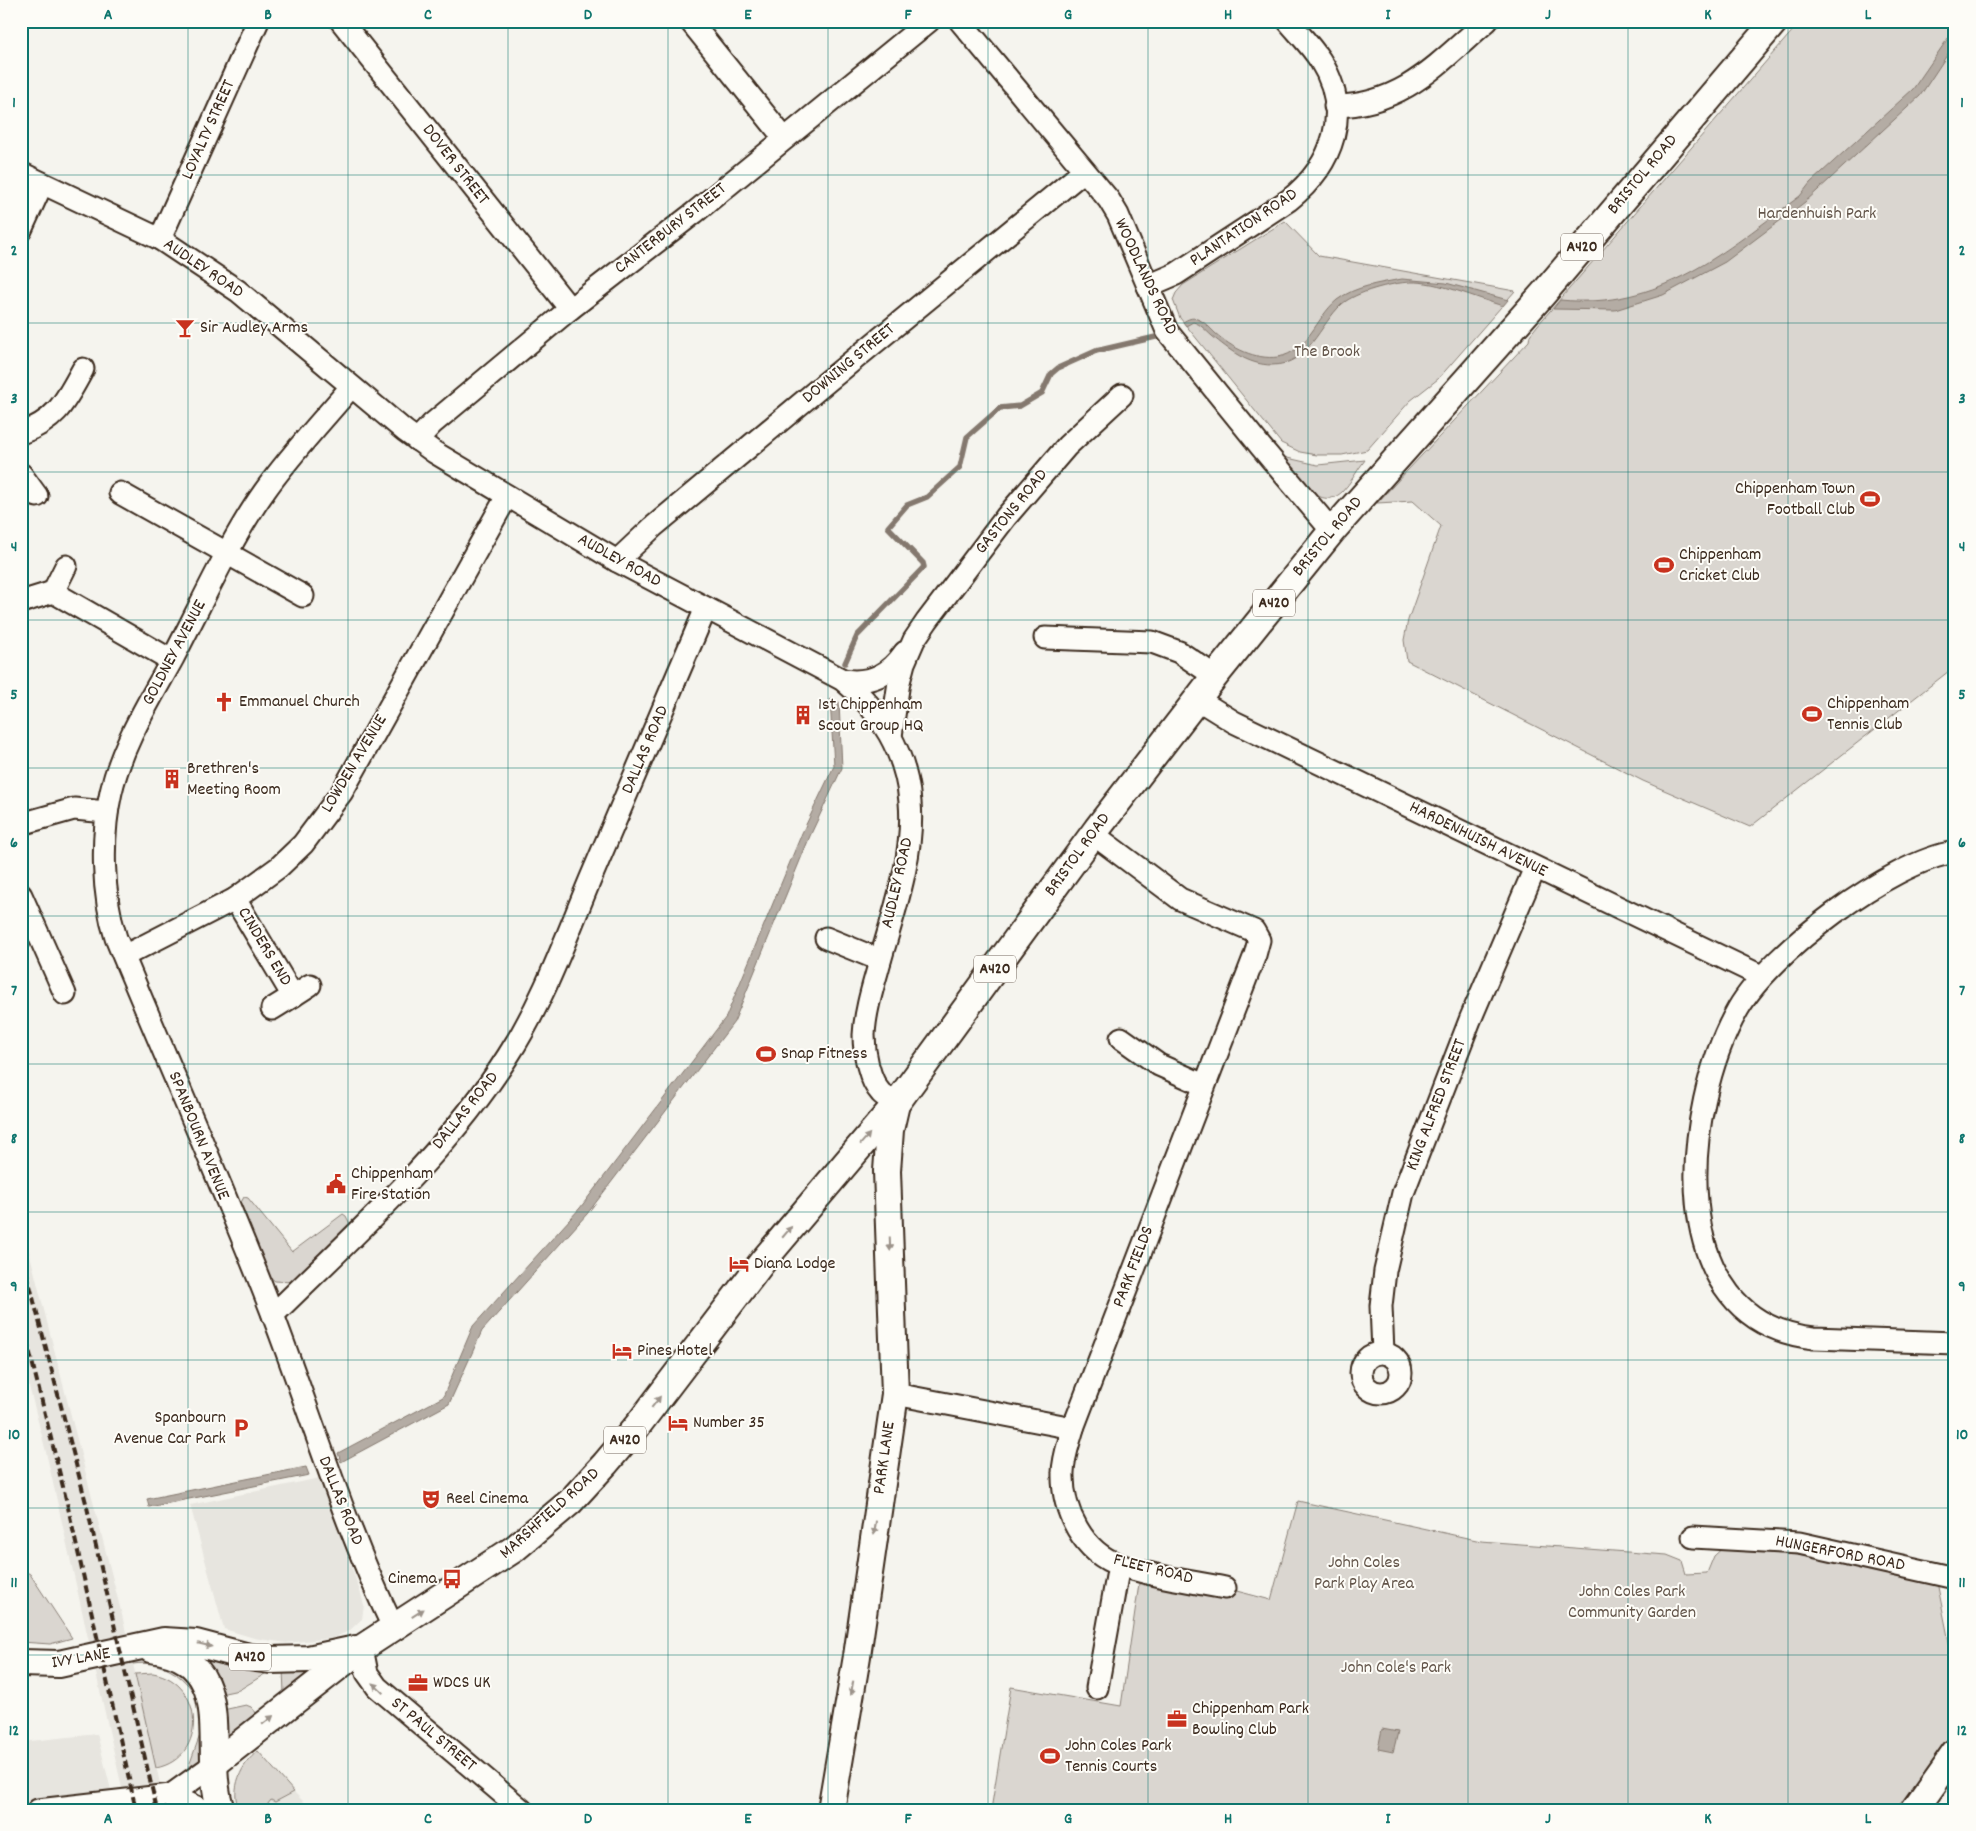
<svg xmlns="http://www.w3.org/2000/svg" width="1976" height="1831" viewBox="0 0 1976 1831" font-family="Dekko,sans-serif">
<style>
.built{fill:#e7e5df}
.green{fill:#dad6d0;stroke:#8a8077}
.water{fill:#b4aca4;stroke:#84786e}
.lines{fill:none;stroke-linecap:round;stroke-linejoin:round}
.stream{stroke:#84786e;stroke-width:5.5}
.minor-casing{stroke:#3b2a1e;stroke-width:25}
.major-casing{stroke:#3b2a1e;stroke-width:30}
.minor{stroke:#fdfcf7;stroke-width:21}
.major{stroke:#fdfcf7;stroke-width:26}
.rail{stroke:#3b2a1e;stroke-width:4;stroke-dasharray:8 4;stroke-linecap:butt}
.oneway{fill:#9c938a}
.grid{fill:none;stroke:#0f766e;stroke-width:1;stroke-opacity:0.55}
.labels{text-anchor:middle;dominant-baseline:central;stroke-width:4;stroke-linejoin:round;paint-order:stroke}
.shield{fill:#fdfcf7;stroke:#75695f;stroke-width:1}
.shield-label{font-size:16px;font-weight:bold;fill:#3b2a1e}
.street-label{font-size:18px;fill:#3b2a1e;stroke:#fdfcf7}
.park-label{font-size:18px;fill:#63554a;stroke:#fdfcf7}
.poi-label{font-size:18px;fill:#3b2a1e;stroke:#fdfcf7;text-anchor:start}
.neatline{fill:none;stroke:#0f766e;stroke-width:2}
.grid-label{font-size:16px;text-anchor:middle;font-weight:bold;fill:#0f766e}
</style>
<rect width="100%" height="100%" fill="#f5f4ee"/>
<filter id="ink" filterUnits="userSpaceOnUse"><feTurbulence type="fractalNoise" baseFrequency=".02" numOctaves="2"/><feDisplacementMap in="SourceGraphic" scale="10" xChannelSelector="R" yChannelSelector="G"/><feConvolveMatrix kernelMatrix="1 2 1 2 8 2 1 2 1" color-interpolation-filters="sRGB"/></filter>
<g filter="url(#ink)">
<g class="built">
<path d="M21,1220L122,1615L166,1810H127L46,1452L21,1355Z"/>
<path d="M320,1478L361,1594L364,1605L362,1619L349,1631L333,1638L286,1643L254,1638L224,1629L190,1505Z"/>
<path d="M97,1734L116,1810H21V1742Z"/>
<path d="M294,1792L312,1810H263L271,1800L275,1802Z"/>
</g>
<g class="green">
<path d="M1801,21H1955V677L1949,671L1750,827L1643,781L1407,661L1404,640L1408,620L1441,526L1413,501L1377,503L1529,341L1530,335L1537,326Z"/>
<path d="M1285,221L1319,256L1515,291L1438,379L1410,401L1367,450L1342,455H1317L1300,452L1281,443L1180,318L1173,300L1176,293L1183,285Z"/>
<path d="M1283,457L1318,465L1365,460C1357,470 1351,483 1342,492C1318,514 1295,473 1283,457Z"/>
<path d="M244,1197L248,1198L292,1252L343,1214L346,1216L351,1226L292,1282L275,1281L267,1275L239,1206Z"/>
<path d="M1298,1501L1481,1541L1667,1555L1682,1561L1686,1574L1707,1573L1714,1556L1727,1544L1936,1577L1950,1647L1955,1648V1737L1939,1755L1903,1810H991L1011,1687L1121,1706L1140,1577L1225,1588L1271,1600Z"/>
<path d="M21,1569L30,1574L72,1638L50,1644L21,1642Z"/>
<path d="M193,1652L268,1672L239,1690L220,1694Z"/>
<path d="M159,1658L192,1677L197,1698C184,1674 160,1660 133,1664L132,1659Z"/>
<path d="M283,1669H304L318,1673L284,1693Z"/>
<path d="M153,1673C205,1682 208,1758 156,1768L135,1674Z"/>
<path d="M246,1705L251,1707L259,1716L230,1742L222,1732L223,1710Z"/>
<path d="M201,1732L202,1761L185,1777Z"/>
<path d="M258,1751L294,1792L275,1802L271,1800L263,1810H239C230,1789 241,1764 258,1751Z"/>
</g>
<g class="water">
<path d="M1955,28V43L1920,96L1805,202L1725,262L1663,295L1615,310L1553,309L1560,300C1660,310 1724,252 1800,196L1810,183L1913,89Z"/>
<path d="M1402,279L1446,283L1508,300L1503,306C1476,298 1438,281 1410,282C1391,283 1356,292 1342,304C1319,325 1309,365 1272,365C1248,365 1229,350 1212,336C1206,331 1201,324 1193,322L1186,326L1183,322C1188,319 1192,317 1197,319C1204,321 1210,328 1215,333C1232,348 1255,360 1278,357C1308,352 1316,317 1337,300C1355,286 1381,283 1402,279Z"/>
<path d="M830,699L839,702L842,768L810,836L734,1022L587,1214L482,1331L449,1404L341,1462L338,1453L443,1397L473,1326L580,1208L726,1017L802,833L834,766Z"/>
<path d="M306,1467L309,1475L149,1507L147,1499Z"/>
<path d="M1382,1729L1398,1732L1393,1752L1378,1749Z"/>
</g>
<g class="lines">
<path class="stream" d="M845,663L857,636L924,567L923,563L888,527L907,505L927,497L960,467L967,437L1000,408L1020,406L1042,393L1051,374L1058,368L1096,351L1160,336"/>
<defs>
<g id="minor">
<path d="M341,21L570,309"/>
<path d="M690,21L784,138"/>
<path d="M960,21L1109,200L1118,215L1167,331L1261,447L1332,531"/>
<path d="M1335,106C1404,105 1438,63 1487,21"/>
<path d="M21,173L160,239L238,291L405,431L434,452L617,561L843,680C881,711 906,753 910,802C915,859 891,919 877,972C871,993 865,1014 864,1035C864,1053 869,1080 881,1093C885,1097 891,1100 896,1104"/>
<path d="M21,230L42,184"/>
<path d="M160,239L258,21"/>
<path d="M1148,286L1176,274L1289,200C1333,165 1353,112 1320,60C1311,46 1299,34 1288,21"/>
<path d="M351,387C322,421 290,455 264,492C230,540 201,605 173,658C150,700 122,744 111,792C101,836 102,895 116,938C168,1064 224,1188 273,1315C313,1420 345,1528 394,1629"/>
<path d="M21,433C57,421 66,400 83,369"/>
<path d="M417,440L432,424L570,309L694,213L929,21"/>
<path d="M21,474L37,496"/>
<path d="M120,493L303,596"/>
<path d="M617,561L653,527L828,381L1084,171"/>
<path d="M53,592L171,660"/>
<path d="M21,602L53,592L66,566"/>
<path d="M1045,638L1152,642L1179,652L1215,676"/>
<path d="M843,680C871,684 889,675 905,652"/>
<path d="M1197,699L1234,722L1761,976"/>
<path d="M891,736L899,682L904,663L914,640L927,621L1006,517L1067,446L1122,395"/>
<path d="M21,824L74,809L107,812"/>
<path d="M1955,852C1890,862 1771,952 1738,1009C1682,1107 1660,1322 1814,1338L1955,1343"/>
<path d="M21,895L65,994"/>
<path d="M235,899L293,996L272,1009"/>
<path d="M826,938L880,960"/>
<path d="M124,956L235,899L279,867L303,844L342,792L507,496"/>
<path d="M293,996L310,985"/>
<path d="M1121,1038L1159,1065L1204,1085"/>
<path d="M273,1315C354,1235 447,1153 508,1056C543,1002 565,940 590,880C629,790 667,699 706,608"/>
<path d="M1383,1352L1381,1306L1385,1271L1403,1193L1470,1020L1535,868"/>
<circle cx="1381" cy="1373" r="20"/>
<path d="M895,1394L1073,1428L1255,955L1259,940L1254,931L1180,899L1093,834"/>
<path d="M1073,1428C1069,1443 1063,1458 1063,1473C1062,1510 1083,1553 1120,1565C1153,1577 1191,1581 1225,1588"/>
<path d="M1693,1537L1799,1543L1955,1578"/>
<path d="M362,1648L367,1673L377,1687L522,1810"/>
<path d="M1097,1688L1119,1565"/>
<path d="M171,1795L213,1765"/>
<path d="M38,1810L171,1795L203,1810"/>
</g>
<g id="major">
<path d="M151,1649C242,1661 200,1750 221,1810"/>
<path d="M21,1663L59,1664L164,1641L196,1643L249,1657L270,1660L308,1659L356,1649"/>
<path d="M213,1765L362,1648L514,1549L570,1502L605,1464L638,1425L763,1261L896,1104L1097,829L1215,676L1332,531L1543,294L1775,21"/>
<path d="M831,1810L857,1656L895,1394L887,1171L890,1130L896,1104"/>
<path d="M1914,1810L1955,1752"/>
</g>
</defs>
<use href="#minor" class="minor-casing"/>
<use href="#major" class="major-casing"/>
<use href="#minor" class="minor"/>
<use href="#major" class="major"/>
<g class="rail">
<path d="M21,1251L86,1503L157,1810"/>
<path d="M21,1317L67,1503L136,1810"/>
</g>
</g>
<defs><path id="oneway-solid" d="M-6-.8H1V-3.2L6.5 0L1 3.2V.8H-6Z" transform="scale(1.25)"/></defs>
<g class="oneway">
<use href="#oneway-solid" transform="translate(865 1139) rotate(-49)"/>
<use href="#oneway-solid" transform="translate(787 1232) rotate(-50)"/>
<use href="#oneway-solid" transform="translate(890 1244) rotate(88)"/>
<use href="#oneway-solid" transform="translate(656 1402) rotate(-52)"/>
<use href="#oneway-solid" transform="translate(875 1528) rotate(98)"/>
<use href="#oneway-solid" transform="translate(418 1613) rotate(-33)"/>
<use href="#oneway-solid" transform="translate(205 1645) rotate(14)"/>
<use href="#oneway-solid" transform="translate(378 1688) rotate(-135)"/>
<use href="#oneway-solid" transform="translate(852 1688) rotate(100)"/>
<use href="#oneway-solid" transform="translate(268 1720) rotate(-38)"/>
</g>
</g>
<path class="grid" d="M188,21V1810M348,21V1810M508,21V1810M668,21V1810M828,21V1810M988,21V1810M1148,21V1810M1308,21V1810M1468,21V1810M1628,21V1810M1788,21V1810M21,175H1955M21,323H1955M21,472H1955M21,620H1955M21,768H1955M21,916H1955M21,1064H1955M21,1212H1955M21,1360H1955M21,1508H1955M21,1655H1955"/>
<defs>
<symbol id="bar-bare" viewBox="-9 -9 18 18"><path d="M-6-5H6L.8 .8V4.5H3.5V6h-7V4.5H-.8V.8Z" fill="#c8321e" stroke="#fdfcf7" stroke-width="2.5" paint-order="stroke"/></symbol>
<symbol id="stadium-bare" viewBox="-9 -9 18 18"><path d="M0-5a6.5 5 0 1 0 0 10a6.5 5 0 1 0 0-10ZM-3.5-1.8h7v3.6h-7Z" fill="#c8321e" stroke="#fdfcf7" stroke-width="2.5" paint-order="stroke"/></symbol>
<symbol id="church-bare" viewBox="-9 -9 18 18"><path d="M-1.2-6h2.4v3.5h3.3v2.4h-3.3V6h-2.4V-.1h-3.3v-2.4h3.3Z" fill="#c8321e" stroke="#fdfcf7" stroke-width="2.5" paint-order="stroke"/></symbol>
<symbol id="building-bare" viewBox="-9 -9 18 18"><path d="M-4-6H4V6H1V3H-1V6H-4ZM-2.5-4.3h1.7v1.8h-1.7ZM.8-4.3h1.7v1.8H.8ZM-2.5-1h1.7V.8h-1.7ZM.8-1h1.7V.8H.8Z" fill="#c8321e" stroke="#fdfcf7" stroke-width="2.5" paint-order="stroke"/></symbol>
<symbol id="civic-bare" viewBox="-9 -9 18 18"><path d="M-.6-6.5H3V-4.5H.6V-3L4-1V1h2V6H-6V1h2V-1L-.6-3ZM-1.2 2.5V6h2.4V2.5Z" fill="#c8321e" stroke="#fdfcf7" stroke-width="2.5" paint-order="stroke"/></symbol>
<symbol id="hotel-bare" viewBox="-9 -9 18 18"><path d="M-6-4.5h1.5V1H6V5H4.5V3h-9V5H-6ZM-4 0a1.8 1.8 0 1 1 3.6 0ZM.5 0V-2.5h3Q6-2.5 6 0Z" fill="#c8321e" stroke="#fdfcf7" stroke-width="2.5" paint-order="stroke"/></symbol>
<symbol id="parking-bare" viewBox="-9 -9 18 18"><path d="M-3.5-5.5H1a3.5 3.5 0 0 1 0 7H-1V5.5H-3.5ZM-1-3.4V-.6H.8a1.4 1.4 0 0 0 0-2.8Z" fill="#c8321e" stroke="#fdfcf7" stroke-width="2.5" paint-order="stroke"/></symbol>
<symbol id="theatre-bare" viewBox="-9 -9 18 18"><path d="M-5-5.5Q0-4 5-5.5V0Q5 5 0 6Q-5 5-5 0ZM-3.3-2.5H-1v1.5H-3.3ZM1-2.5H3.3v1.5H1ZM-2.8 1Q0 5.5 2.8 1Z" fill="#c8321e" stroke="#fdfcf7" stroke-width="2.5" paint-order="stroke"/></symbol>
<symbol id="bus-bare" viewBox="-9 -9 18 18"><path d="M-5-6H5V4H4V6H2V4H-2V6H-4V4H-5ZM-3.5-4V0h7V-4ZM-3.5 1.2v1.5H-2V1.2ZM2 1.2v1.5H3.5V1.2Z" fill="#c8321e" stroke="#fdfcf7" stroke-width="2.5" paint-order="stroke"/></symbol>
<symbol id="office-bare" viewBox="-9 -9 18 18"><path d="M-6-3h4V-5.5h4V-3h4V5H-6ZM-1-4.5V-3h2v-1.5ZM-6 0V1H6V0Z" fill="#c8321e" stroke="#fdfcf7" stroke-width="2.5" paint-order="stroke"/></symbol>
</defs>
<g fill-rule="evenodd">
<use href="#bar-bare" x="171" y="314" width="28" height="28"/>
<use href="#stadium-bare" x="1856" y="485" width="28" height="28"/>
<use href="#stadium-bare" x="1650" y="551" width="28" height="28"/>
<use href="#church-bare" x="210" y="688" width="28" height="28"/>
<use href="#stadium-bare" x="1798" y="700" width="28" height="28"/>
<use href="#building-bare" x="789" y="701" width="28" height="28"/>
<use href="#building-bare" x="158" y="765" width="28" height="28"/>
<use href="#stadium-bare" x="752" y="1040" width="28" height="28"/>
<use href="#civic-bare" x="322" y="1170" width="28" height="28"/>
<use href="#hotel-bare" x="725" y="1250" width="28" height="28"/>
<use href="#hotel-bare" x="608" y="1337" width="28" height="28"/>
<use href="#hotel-bare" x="664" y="1409" width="28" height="28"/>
<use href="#parking-bare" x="227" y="1414" width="28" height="28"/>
<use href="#theatre-bare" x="417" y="1485" width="28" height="28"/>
<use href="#bus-bare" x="438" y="1565" width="28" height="28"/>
<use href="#office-bare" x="404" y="1669" width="28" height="28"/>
<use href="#office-bare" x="1163" y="1705" width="28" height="28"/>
<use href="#stadium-bare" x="1036" y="1742" width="28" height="28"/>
</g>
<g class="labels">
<g class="shield">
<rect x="1561" y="233.5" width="42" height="27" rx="4"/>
<rect x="1253" y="589.5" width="42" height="27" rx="4"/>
<rect x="974" y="955.5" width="42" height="27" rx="4"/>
<rect x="604" y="1426.5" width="42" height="27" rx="4"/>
<rect x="229" y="1643.5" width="42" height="27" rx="4"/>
</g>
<g class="shield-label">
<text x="1582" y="247">A420</text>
<text x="1274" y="603">A420</text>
<text x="995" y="969">A420</text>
<text x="625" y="1440">A420</text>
<text x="250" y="1657">A420</text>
</g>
<g class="street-label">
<text transform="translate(209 130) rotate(-66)">LOYALTY STREET</text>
<text transform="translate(455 165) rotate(52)">DOVER STREET</text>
<text transform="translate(1643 175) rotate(-50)">BRISTOL ROAD</text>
<text transform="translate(1244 228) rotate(-34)">PLANTATION ROAD</text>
<text transform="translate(671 229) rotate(-38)">CANTERBURY STREET</text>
<text transform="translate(203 269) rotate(34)">AUDLEY ROAD</text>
<text transform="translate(1145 277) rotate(65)">WOODLANDS ROAD</text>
<text transform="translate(849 364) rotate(-40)">DOWNING STREET</text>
<text transform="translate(1012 512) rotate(-51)">GASTONS ROAD</text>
<text transform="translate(1328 537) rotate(-50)">BRISTOL ROAD</text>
<text transform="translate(619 561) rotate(29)">AUDLEY ROAD</text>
<text transform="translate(175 653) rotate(-62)">GOLDNEY AVENUE</text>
<text transform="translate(646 750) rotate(-67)">DALLAS ROAD</text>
<text transform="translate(355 764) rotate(-59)">LOWDEN AVENUE</text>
<text transform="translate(1478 840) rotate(26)">HARDENHUISH AVENUE</text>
<text transform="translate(1078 855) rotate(-54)">BRISTOL ROAD</text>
<text transform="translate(898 883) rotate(-77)">AUDLEY ROAD</text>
<text transform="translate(264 947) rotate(59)">CINDERS END</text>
<text transform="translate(1437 1105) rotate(-69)">KING ALFRED STREET</text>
<text transform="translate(466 1111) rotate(-51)">DALLAS ROAD</text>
<text transform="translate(198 1136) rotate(68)">SPANBOURN AVENUE</text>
<text transform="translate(1134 1267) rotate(-69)">PARK FIELDS</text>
<text transform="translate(885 1458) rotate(-82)">PARK LANE</text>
<text transform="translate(340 1501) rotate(68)">DALLAS ROAD</text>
<text transform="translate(550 1514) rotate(-42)">MARSHFIELD ROAD</text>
<text transform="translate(1840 1554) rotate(11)">HUNGERFORD ROAD</text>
<text transform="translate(1153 1570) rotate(14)">FLEET ROAD</text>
<text transform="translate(81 1659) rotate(-10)">IVY LANE</text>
<text transform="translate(433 1735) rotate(40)">ST PAUL STREET</text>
</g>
<g class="park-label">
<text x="1817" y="214">Hardenhuish Park</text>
<text x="1327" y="352">The Brook</text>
<text x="1364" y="1563">John Coles<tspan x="1364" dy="21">Park Play Area</tspan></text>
<text x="1632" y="1592">John Coles Park<tspan x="1632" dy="21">Community Garden</tspan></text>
<text x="1396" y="1668">John Cole's Park</text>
</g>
<g class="poi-label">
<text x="200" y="328">Sir Audley Arms</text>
<text x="1855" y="489" text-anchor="end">Chippenham Town<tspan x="1855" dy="21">Football Club</tspan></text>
<text x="1679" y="555">Chippenham<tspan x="1679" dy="21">Cricket Club</tspan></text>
<text x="239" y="702">Emmanuel Church</text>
<text x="1827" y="704">Chippenham<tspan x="1827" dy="21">Tennis Club</tspan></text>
<text x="818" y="705">1st Chippenham<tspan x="818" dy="21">Scout Group HQ</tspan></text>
<text x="187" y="769">Brethren's<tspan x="187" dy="21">Meeting Room</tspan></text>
<text x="781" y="1054">Snap Fitness</text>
<text x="351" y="1174">Chippenham<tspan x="351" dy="21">Fire Station</tspan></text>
<text x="754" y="1264">Diana Lodge</text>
<text x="637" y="1351">Pines Hotel</text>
<text x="226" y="1418" text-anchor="end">Spanbourn<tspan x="226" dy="21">Avenue Car Park</tspan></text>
<text x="693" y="1423">Number 35</text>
<text x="446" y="1499">Reel Cinema</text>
<text x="437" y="1579" text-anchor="end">Cinema</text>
<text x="433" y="1683">WDCS UK</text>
<text x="1192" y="1709">Chippenham Park<tspan x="1192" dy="21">Bowling Club</tspan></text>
<text x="1065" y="1746">John Coles Park<tspan x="1065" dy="21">Tennis Courts</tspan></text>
</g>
</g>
<rect width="1976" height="1831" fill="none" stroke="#fdfcf7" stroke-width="55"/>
<rect x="28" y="28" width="1920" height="1776" class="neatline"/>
<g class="grid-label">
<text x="108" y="19">A</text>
<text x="268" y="19">B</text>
<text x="428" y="19">C</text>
<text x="588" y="19">D</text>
<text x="748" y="19">E</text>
<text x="908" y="19">F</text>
<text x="1068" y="19">G</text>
<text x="1228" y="19">H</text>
<text x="1388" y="19">I</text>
<text x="1548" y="19">J</text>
<text x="1708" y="19">K</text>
<text x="1868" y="19">L</text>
<text x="14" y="107">1</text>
<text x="1962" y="107">1</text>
<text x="14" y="255">2</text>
<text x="1962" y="255">2</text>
<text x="14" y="403">3</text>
<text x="1962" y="403">3</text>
<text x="14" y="551">4</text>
<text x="1962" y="551">4</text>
<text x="14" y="699">5</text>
<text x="1962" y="699">5</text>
<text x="14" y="847">6</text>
<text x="1962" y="847">6</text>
<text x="14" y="995">7</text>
<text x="1962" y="995">7</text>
<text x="14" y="1143">8</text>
<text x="1962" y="1143">8</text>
<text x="14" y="1291">9</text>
<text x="1962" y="1291">9</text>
<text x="14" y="1439">10</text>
<text x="1962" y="1439">10</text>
<text x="14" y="1587">11</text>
<text x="1962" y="1587">11</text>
<text x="14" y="1735">12</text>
<text x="1962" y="1735">12</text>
<text x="108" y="1823">A</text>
<text x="268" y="1823">B</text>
<text x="428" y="1823">C</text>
<text x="588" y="1823">D</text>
<text x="748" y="1823">E</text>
<text x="908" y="1823">F</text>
<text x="1068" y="1823">G</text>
<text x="1228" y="1823">H</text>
<text x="1388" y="1823">I</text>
<text x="1548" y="1823">J</text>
<text x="1708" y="1823">K</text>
<text x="1868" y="1823">L</text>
</g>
</svg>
